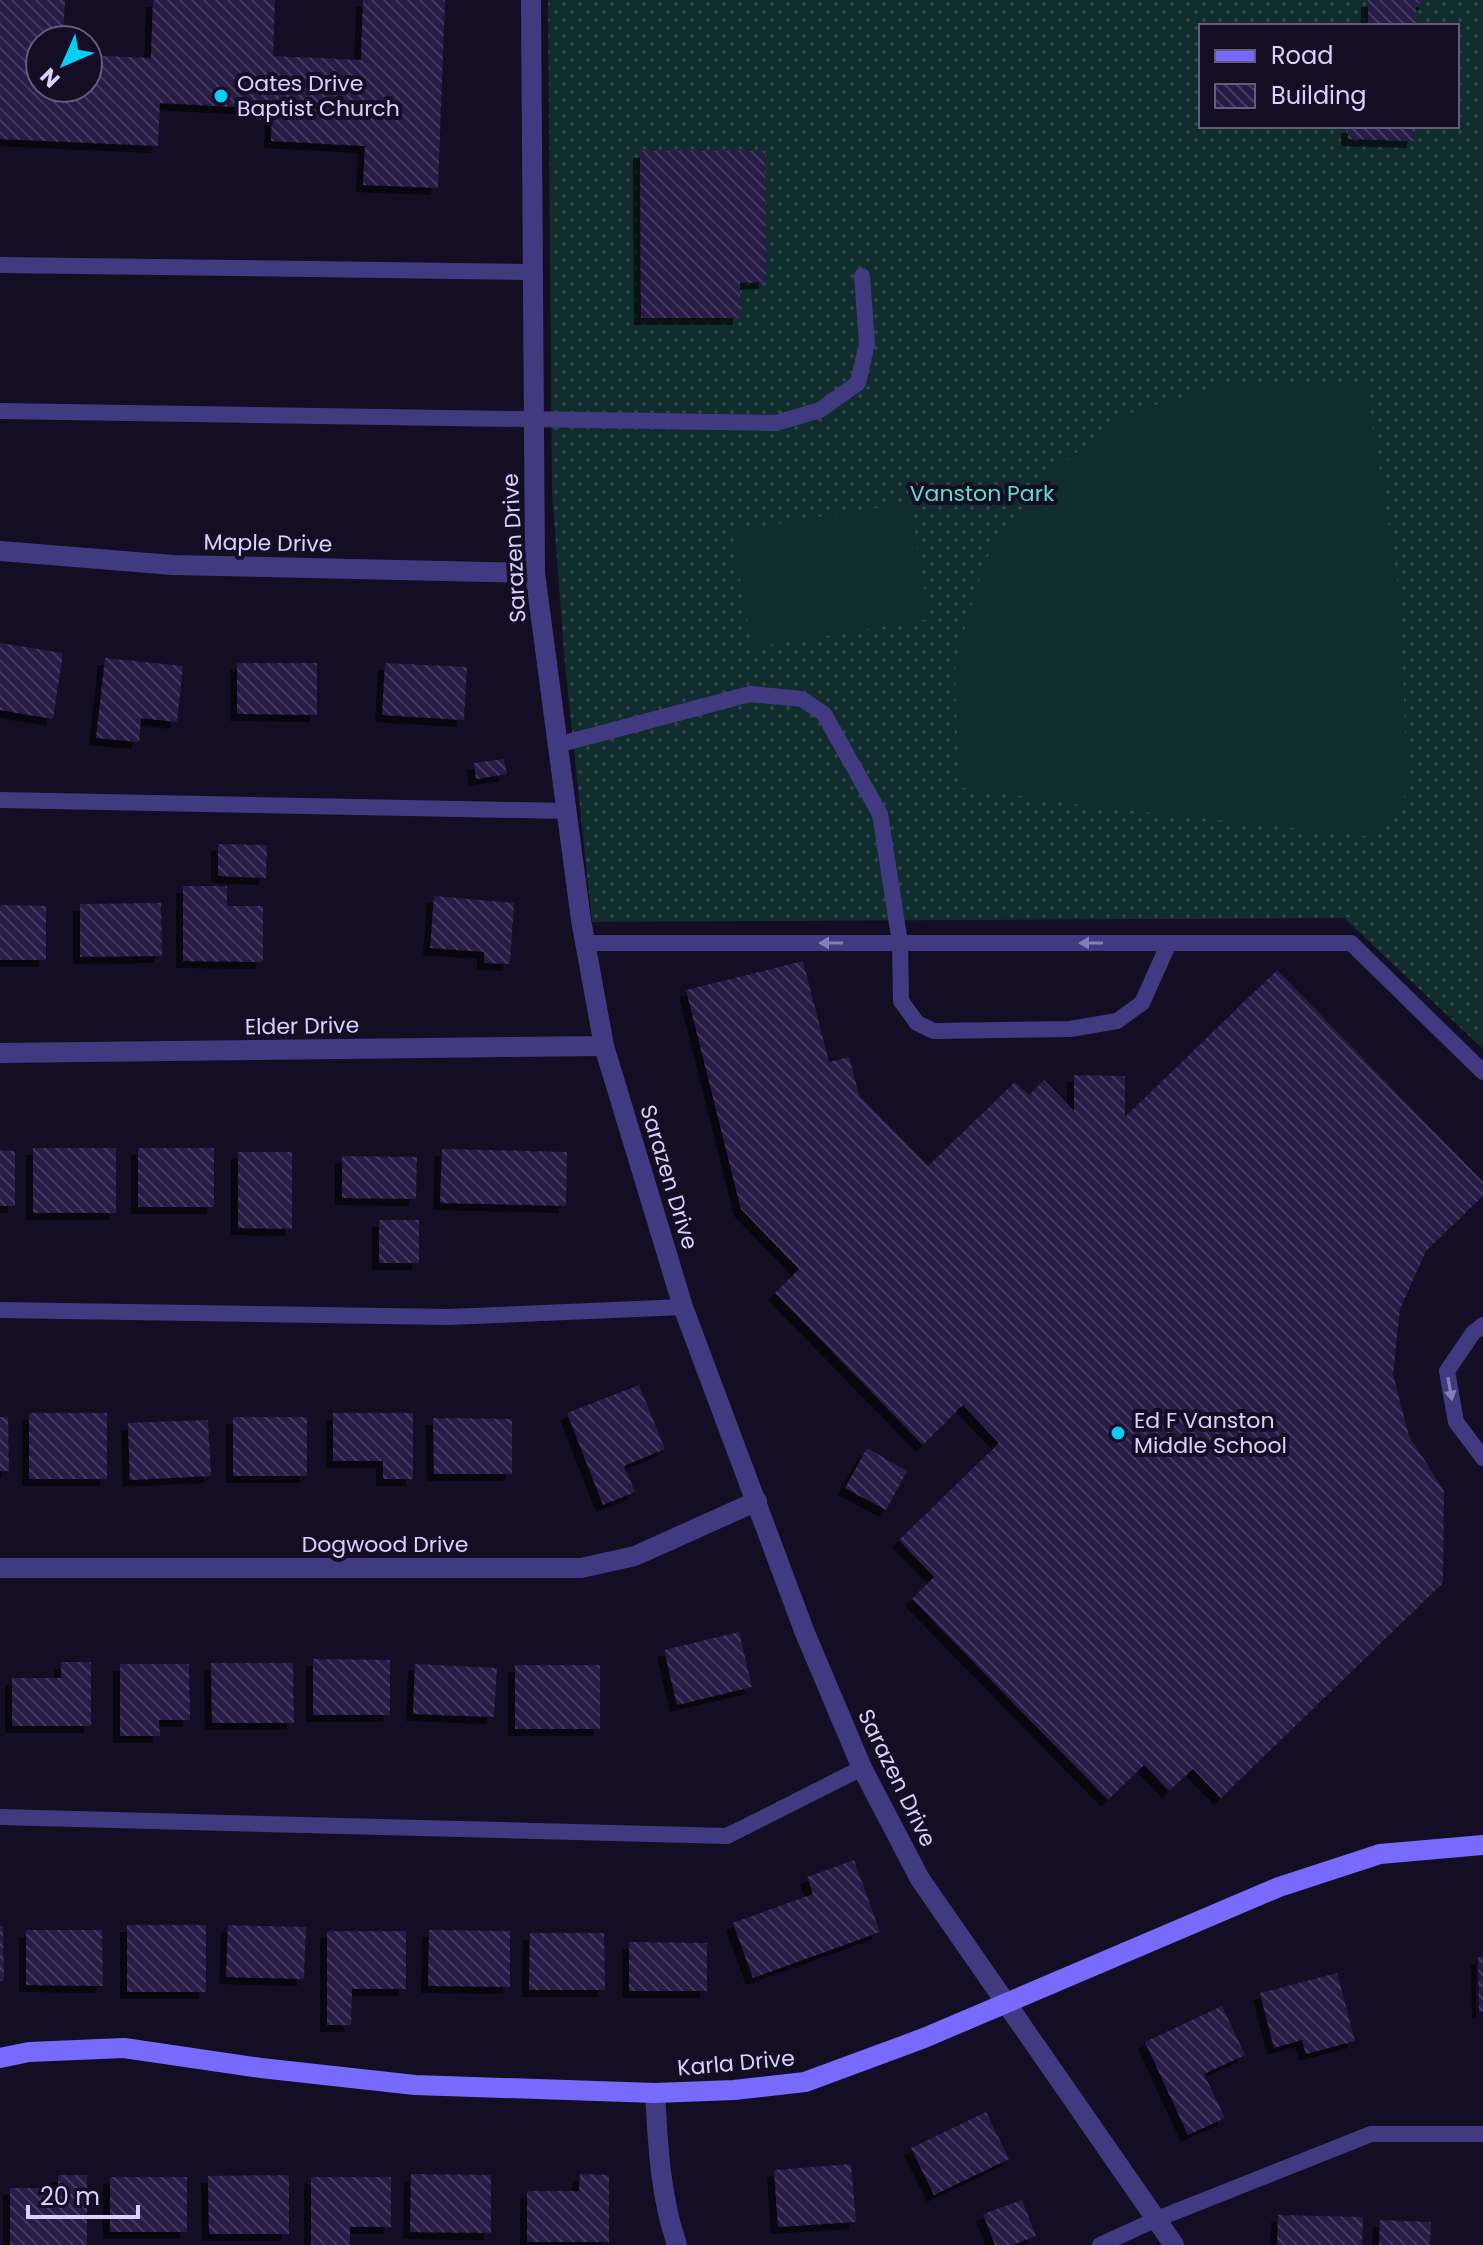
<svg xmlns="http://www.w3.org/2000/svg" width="1483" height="2245" viewBox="0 0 1483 2245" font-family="Poppins,sans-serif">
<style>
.grass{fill:url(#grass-dots);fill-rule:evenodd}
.pitch{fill:#112c2d}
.building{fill:url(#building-back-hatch);filter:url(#shadow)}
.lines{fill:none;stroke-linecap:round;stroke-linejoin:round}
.lane{stroke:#423a81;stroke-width:16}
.street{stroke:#423a81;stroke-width:20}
.secondary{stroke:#786afc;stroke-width:20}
.oneway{fill:#867eb9}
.poi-dot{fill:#04cdf7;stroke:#130e23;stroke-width:3}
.labels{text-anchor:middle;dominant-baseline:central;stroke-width:8;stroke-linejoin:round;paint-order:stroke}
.poi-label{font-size:22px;fill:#dad1fe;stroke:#130e23;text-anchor:start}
.park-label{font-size:22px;fill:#5eddc7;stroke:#130e23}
.street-label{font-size:22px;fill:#dad1fe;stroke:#130e23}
</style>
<defs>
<pattern id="grass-dots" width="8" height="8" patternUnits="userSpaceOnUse" patternTransform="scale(2)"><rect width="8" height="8" fill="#112c2d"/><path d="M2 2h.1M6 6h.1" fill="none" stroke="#334a4c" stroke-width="1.8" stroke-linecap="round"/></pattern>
<pattern id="building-back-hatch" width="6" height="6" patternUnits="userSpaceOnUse" patternTransform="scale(2)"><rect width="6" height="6" fill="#261b44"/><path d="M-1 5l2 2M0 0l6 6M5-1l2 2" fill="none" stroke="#453b60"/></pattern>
<filter id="shadow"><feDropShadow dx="-7" dy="7" stdDeviation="0" flood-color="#0009"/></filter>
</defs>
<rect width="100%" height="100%" fill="#130e23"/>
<path class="grass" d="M548,0H1483V1049L1344,918L592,922L565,665L552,493ZM1201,26H1457V126H1201Z"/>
<g class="pitch">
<path d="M1235,382L1342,386L1366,384L1399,592L1408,793L1368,836L1090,806L959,787L955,662L985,561L1047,474L1133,412Z"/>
<path d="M910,503L929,619L752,648L732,531Z"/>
</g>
<g class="building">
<path d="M0,0H65L63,40H40V88H88V55L151,58L153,0H275L273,56L361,60L363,0H445L438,188L363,185L365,146L271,141L272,109L160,103L158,146L0,139Z"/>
<path d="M1368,0H1426V3H1416V26H1368Z"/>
<path d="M1348,126H1415L1414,141L1348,139Z"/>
<path d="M640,151H765L766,282L740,283V318H641Z"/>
<path d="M0,643L63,653L53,719L0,710Z"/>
<path d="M105,658L183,666L177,722L141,718L139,742L96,738Z"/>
<path d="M237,663H317V715L237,714Z"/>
<path d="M385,663L467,667L464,720L382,715Z"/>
<path d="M504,759L507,774L476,779L474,763Z"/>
<path d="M218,844L267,845L266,878L218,876Z"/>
<path d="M183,886H227V906H263V962L183,961Z"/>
<path d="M434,896L514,903L510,964L484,963V952L430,948Z"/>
<path d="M161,903L162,956L80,957V904Z"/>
<path d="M0,905L46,906V960H0Z"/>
<path d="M803,961L829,1062L849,1057L859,1095L928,1166L1015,1082L1029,1095L1044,1080L1074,1111V1075L1125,1076V1117L1277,970L1483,1182V1196L1426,1251L1400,1309L1393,1374L1409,1436L1444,1491L1443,1583L1221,1798L1193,1769L1169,1791L1144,1765L1108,1800L912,1599L934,1577L899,1540L999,1443L963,1405L923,1445L775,1293L799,1269L741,1209L686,990Z"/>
<rect x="33" y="1148" width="83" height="65"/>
<rect x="138" y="1148" width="76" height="59"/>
<path d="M442,1149L567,1152L566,1206L440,1203Z"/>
<path d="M0,1150L15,1151V1206H0Z"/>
<path d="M238,1152H292V1229L238,1228Z"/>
<path d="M342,1156L417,1157L416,1199L342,1198Z"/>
<rect x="379" y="1220" width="40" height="43"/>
<path d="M639,1385L665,1449L624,1466L635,1492L603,1505L567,1413Z"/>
<rect x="29" y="1413" width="78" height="66"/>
<path d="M333,1413H413V1479H383V1461H333Z"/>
<path d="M0,1417H8L9,1471H0Z"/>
<rect x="233" y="1417" width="74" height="59"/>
<path d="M433,1418L512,1419V1474H434Z"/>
<path d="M208,1420L211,1476L130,1480L128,1423Z"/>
<path d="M867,1448L907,1471L886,1510L845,1488Z"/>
<path d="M739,1632L752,1687L677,1705L664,1650Z"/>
<path d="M313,1659L390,1660V1715H313Z"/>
<path d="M61,1662H91V1726H12V1678H61Z"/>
<path d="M211,1663H293L294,1723H212Z"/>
<path d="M120,1664H189L190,1720H159L160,1736H120Z"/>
<path d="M415,1664L497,1668L494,1717L413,1714Z"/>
<rect x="515" y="1665" width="85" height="64"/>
<path d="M854,1860L880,1932L753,1978L733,1923L813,1894L807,1877Z"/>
<rect x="127" y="1925" width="79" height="67"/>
<path d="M228,1925L306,1927L304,1979L226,1977Z"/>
<path d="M0,1926H3L4,1981H0Z"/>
<path d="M26,1930H102L103,1986L26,1985Z"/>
<path d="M429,1930L510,1931V1987L428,1986Z"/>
<path d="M327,1931H406V1989H352L351,2025H327Z"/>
<path d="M530,1933H604L605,1990H529Z"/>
<path d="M629,1942L707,1943V1991H629Z"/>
<path d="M1478,1957H1483V2012H1479Z"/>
<path d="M1337,1973L1355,2041L1306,2054L1302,2040L1274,2048L1260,1993Z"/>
<path d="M1222,2006L1245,2055L1204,2074L1225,2118L1188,2135L1145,2042Z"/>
<path d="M986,2112L1009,2159L934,2195L911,2148Z"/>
<path d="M851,2164L856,2222L778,2227L774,2170Z"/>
<path d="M411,2174L491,2175V2233L410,2232Z"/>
<path d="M580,2174L609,2175V2242H527V2191H579Z"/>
<path d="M58,2175H87V2245H10V2188H58Z"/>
<path d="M289,2175V2234H209L208,2176Z"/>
<rect x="110" y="2177" width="77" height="55"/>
<path d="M311,2177H391V2227H350V2245H311Z"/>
<path d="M1022,2200L1036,2236L1013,2245H995L983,2214Z"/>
<path d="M1278,2215L1363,2217L1362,2245H1277Z"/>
<path d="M1380,2220L1431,2222L1430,2245H1379Z"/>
</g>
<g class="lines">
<g class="lane">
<path d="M0,265L533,272"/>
<path d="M0,411L776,423L820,410L858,383L867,343L862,276"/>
<path d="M557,745L750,694L802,699L824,714L880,814L900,943L901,1001L917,1023L934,1031L1070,1029L1117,1021L1142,1003L1169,943"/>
<path d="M0,800L566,811"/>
<path d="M585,943H1351L1483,1072"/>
<path d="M0,1310L449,1317L683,1307"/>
<path d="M1483,1325L1473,1333L1447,1371L1456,1422L1483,1458"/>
<path d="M0,1817L727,1836L862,1768"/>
<path d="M1100,2245L1157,2219L1371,2134H1483"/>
</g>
<g class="street">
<path d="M531,0L535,573L581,920L604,1046L683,1307L805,1633L862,1768L920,1879L1174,2245"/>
<path d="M0,551L173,565L535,573"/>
<path d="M0,1053L604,1046"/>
<path d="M0,1568H581L635,1556L757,1501"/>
<path d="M655,2093C658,2145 660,2195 677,2245"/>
</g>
<path class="secondary" d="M0,2058L29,2052L124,2048L261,2068L415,2085L655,2093L734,2090L805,2082L924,2038L1279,1887L1380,1854L1483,1845"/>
</g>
<defs><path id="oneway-solid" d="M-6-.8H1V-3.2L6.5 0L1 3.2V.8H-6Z" transform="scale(2)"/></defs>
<g class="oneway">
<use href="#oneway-solid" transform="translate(831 943) rotate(180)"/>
<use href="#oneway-solid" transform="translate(1091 943) rotate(180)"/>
<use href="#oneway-solid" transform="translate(1450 1389) rotate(80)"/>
</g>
<g class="poi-dot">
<circle cx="221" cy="96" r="8"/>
<circle cx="1118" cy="1433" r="8"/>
</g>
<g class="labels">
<g class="poi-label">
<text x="237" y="83">Oates Drive<tspan x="237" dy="25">Baptist Church</tspan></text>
<text x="1134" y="1420">Ed F Vanston<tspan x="1134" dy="25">Middle School</tspan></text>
</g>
<g class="park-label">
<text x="982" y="493">Vanston Park</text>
</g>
<g class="street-label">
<text transform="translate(268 543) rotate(1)">Maple Drive</text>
<text transform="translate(514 548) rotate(-93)">Sarazen Drive</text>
<text transform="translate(302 1026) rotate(-1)">Elder Drive</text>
<text transform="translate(669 1177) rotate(73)">Sarazen Drive</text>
<text x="385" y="1544">Dogwood Drive</text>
<text transform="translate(897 1778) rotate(64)">Sarazen Drive</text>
<text transform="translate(736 2063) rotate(-5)">Karla Drive</text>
</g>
</g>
<rect x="1199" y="24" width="260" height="104" fill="#130e23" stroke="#635c7b" stroke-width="2"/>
<rect x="1215" y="50" width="40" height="12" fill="#786afc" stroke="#635c7b" stroke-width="2"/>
<text x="1271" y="64" font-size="24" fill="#dad1fe">Road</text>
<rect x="1215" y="84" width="40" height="24" fill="url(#building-back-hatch)" stroke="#635c7b" stroke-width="2"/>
<text x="1271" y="104" font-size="24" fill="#dad1fe">Building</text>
<g transform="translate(64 64) rotate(225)"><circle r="38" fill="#130e23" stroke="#635c7b" stroke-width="2"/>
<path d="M0-6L14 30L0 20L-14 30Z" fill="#04cdf7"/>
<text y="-12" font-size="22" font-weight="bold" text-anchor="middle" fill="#dad1fe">N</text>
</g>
<path d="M28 2205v12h110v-12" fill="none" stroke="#dad1fe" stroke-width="4"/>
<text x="40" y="2205" font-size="24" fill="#dad1fe" stroke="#130e23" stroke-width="6" paint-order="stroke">20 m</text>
</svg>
